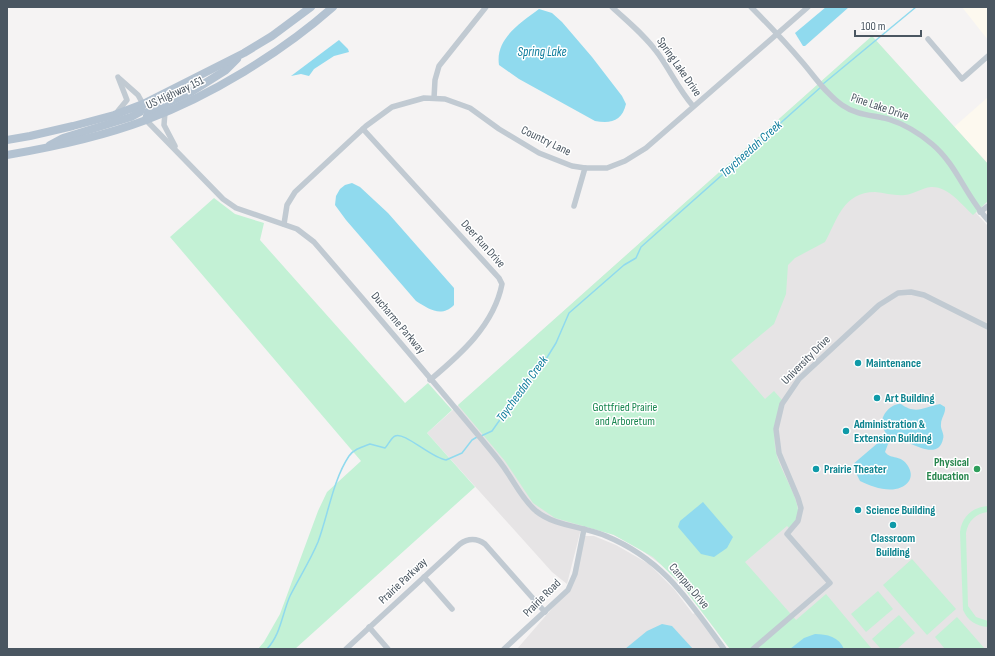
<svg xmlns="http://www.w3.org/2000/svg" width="995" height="656" viewBox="0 0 995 656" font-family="'Sofia Sans Condensed',sans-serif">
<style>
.commercial{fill:#fdf9ef}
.education{fill:#e6e4e5}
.green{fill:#c3f1d5}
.water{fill:#90daee}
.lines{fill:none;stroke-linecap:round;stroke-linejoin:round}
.stream{stroke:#90daee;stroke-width:1.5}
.minor{stroke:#c1cad2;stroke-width:5.5}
.primary{stroke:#b3c2d1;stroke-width:8}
.culture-dot{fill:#0f9aa8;stroke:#fff;stroke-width:1.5}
.leisure-dot{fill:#2e9e5b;stroke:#fff;stroke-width:1.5}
.labels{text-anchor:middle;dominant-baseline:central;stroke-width:3;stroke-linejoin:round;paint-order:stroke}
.street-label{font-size:12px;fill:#4a5661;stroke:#fff}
.culture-label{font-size:12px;font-weight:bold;fill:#0d838f;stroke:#fff;text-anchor:start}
.park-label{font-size:12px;fill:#17864f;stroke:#fff}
.leisure-label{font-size:12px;font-weight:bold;fill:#27864d;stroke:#fff;text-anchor:end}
.water-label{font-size:13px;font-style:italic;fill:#0c7c9b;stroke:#fff}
</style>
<rect width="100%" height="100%" fill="#f5f3f3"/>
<g class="commercial">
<path d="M962,7H988V40Z"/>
<path d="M988,97V164L954,127Z"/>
</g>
<g class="education">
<path d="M872,36L988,164V201L976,213L988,226V649H730L685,589L667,569L640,549L608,532L582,525L567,584L552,572L427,433Z"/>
<path d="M582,536H594L616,545L649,564L674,589L693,614L697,612L724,649H517L568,590Z"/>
</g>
<g class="green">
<path d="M872,36L988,164V201L973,215C962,205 948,186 931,187C922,188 914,194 905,195C895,196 885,193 875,192C843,192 837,220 825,242L795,258L788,265L786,294L774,324L731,360L765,399L774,391L782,400C777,417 772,433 776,452C779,469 799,497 798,513C798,519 793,524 790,529L787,526L745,562L796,620L826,594L872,649H730L680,583L653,557L614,535L555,518L533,503L505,461L458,405Z"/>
<path d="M214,198L235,214L264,223L260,240L405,403L428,383L452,410L427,433L475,487L295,649H258L264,642L280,614L318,511L327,492L361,461L170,237Z"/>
<path d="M988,506V512C976,513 968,521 966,533L968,606L976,617L988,621V627C976,626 968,621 963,610L960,532C962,516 973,507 988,506Z"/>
<path d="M912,559L956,609L927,635L883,585Z"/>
<path d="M878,591L893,609L866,632L851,614Z"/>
<path d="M899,615L915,633L897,649H881L872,639Z"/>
<path d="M957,617L985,649H945L935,637Z"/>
</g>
<g class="water">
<path d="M826,7H849L805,46H803L795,33Z"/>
<path d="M539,9L552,13L562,22L592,57L622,96L626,104C622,121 611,124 595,121L519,79L499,65C495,39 520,23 539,9Z"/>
<path d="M339,40L348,49L349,52L334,56L314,69L309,76L301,74L291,76Z"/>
<path d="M352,183L360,187L388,213L454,288V305C441,318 429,309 416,301L346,220L335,205L336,196L340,189L345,185Z"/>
<path d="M901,404C916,415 924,407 940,404L945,407C946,413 941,418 941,424C940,429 945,434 943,439C938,464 905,438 895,438L888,444L885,452C891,460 901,454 908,466C911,471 912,476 909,481C898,496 874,488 860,481L852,465L886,436C886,431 882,429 882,424C881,414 892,403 901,404Z"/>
<path d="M703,502L733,537L727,548L714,557L701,554L678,527L680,521Z"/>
<path d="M662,624L672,626L693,649H625L647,631Z"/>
<path d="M815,634C827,634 839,637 844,649H790L804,638Z"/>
</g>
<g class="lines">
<g class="stream">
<path d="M823,84L916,7"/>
<path d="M481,436L492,431L521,390L543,364L556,343L569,313L624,265L636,258L641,247L821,87"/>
<path d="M267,649C281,634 282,614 290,596C299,578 310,561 318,542C328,515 333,480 349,456C354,449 362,447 370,444L385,448C388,445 391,438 395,436C404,431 431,458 446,460L462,453L472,440L477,437"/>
</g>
<g class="minor">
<path d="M612,7C628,22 646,36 659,55C671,72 679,90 693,106"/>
<path d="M751,7C769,25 786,43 803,63C815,77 826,94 842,105C856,115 872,115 888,119C904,124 919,133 932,144C957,165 966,197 988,220"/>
<path d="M928,39L962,79L988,56"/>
<path d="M118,77L127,100L118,111"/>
<path d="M120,79L138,95L143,104"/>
<path d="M434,98L435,80L439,66L486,7"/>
<path d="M165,112L164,125L175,146"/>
<path d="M146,120L223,199L236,208L297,229L314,242C371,308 427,374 483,441C491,451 500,461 507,472C516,485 523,500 536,511C556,527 583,526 606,536C664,560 689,601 724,649"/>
<path d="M363,129L499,278L502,284C494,325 461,354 430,380"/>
<path d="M574,206L585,168"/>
<path d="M980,212L988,206"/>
<path d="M284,224L287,205L295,192L366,126L392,107L424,98L445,99L470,108L499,129L539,153L572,166L585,168H607L625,161L646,148L808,7"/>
<path d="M424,577L452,609"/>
<path d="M369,627L388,649"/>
<path d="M346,649L460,544C468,538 477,538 485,544L545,612"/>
<path d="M504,649L568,590L575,574L584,529"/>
<path d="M753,649L830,583L787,534L798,521L801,508L798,498L779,453L776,429L782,404L799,379L879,305L898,293L911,292L924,295L988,327"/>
</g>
<g class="primary">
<path d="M146,120L148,112L191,92L226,70L237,59"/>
<path d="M7,140L30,136L73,126L114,115L143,104L244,53L272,36L311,7"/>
<path d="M50,145L63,138L131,117L140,112L143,104"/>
<path d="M7,155C54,147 101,137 146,120C210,96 281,53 333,7"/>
</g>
</g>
<g class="culture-dot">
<circle cx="858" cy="363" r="4"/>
<circle cx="877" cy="398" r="4"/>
<circle cx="846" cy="431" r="4"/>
<circle cx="816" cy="469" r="4"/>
<circle cx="858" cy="510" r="4"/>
<circle cx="893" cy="525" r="4"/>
</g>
<circle class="leisure-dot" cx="977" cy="469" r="4"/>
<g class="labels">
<g class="street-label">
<text transform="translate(679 67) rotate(55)">Spring Lake Drive</text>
<text transform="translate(175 93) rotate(-25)">US Highway 151</text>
<text transform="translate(880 107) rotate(19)">Pine Lake Drive</text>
<text transform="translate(546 141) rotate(26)">Country Lane</text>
<text transform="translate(483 244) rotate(48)">Deer Run Drive</text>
<text transform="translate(398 323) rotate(50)">Ducharme Parkway</text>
<text transform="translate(806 360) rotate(-45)">University Drive</text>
<text transform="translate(403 581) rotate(-43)">Prairie Parkway</text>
<text transform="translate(689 586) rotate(50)">Campus Drive</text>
<text transform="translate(542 598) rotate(-45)">Prairie Road</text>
</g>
<g class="culture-label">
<text x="866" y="363">Maintenance</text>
<text x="885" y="398">Art Building</text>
<text x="854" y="424">Administration &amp;<tspan x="854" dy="14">Extension Building</tspan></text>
<text x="824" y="469">Prairie Theater</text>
<text x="866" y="510">Science Building</text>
<text x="893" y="538" text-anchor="middle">Classroom<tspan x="893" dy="14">Building</tspan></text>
</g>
<g class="park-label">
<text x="625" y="407">Gottfried Prairie<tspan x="625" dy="14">and Arboretum</tspan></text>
</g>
<g class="leisure-label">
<text x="969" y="462">Physical<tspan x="969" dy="14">Education</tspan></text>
</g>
<g class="water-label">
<text x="542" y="52">Spring Lake</text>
<text transform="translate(751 149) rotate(-42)">Taycheedah Creek</text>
<text transform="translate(522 389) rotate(-54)">Taycheedah Creek</text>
</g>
</g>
<rect width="995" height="656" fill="none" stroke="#4a5661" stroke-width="16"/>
<path d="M855 30v6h66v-6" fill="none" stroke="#4a5661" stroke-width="2"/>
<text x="861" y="30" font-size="12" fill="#4a5661" stroke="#ffffff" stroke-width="3" paint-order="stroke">100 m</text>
</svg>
